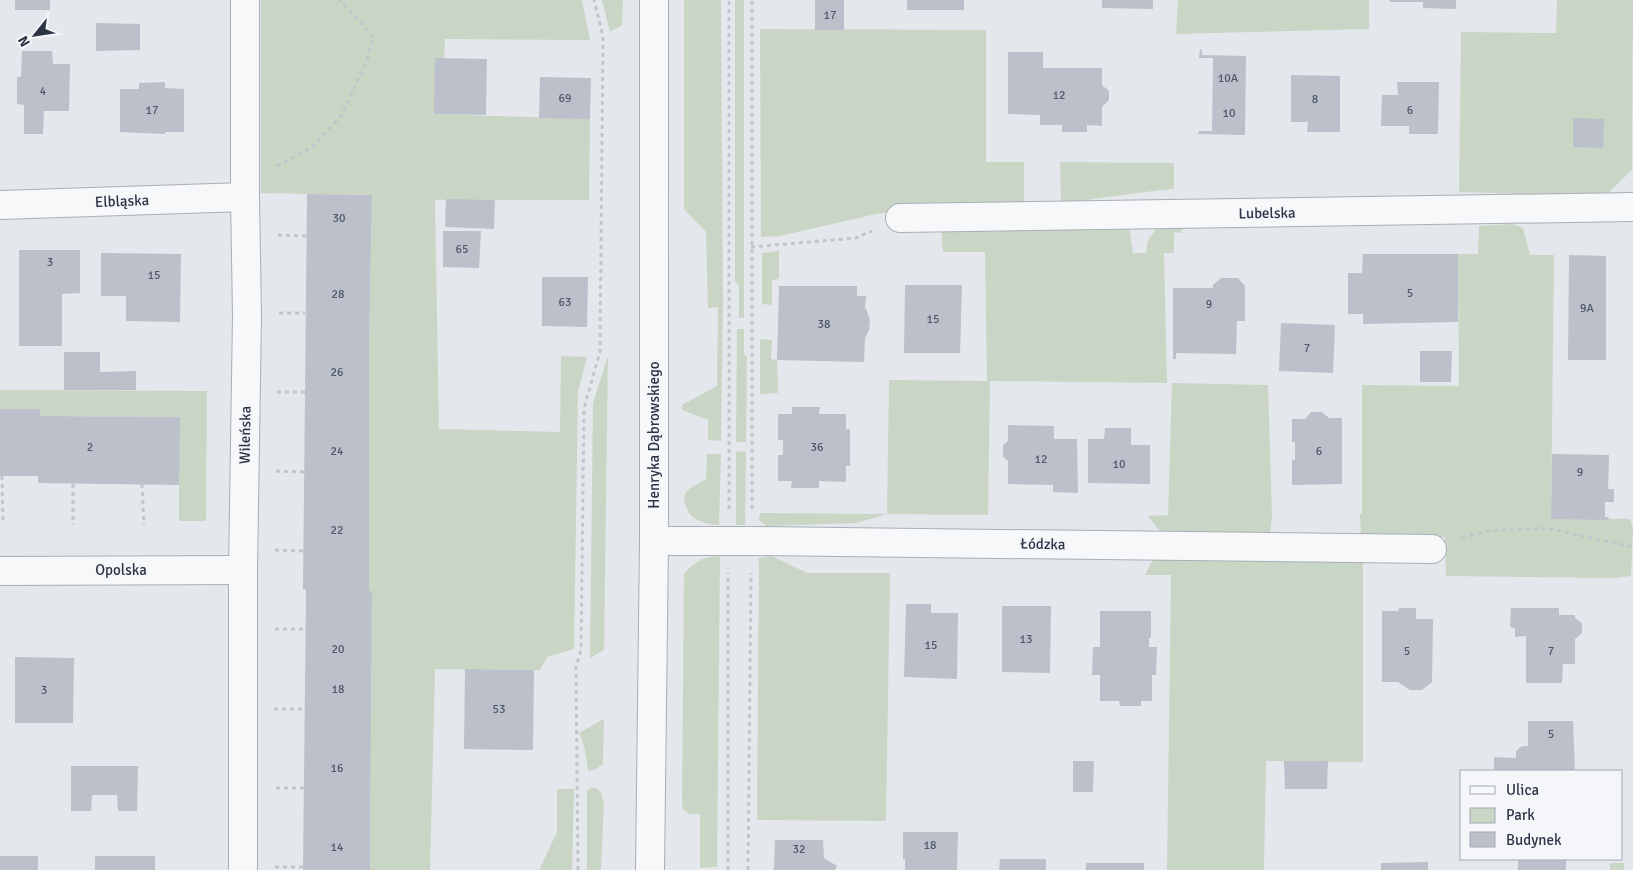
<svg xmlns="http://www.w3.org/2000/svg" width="1633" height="870" viewBox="0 0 1633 870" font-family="Signika,sans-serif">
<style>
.green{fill:#c9d6c5}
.building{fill:#bbc0ca}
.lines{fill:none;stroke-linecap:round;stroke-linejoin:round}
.minor-casing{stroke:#a9aeb7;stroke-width:30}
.tertiary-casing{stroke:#a9aeb7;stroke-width:30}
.path{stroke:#c2c5cb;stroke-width:3;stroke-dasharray:4 4;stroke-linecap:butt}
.minor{stroke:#f7f8fa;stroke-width:28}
.tertiary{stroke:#f7f8fa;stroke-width:28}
.labels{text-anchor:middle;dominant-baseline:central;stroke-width:4;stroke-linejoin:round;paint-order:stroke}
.number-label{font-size:12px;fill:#4f5766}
.street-label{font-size:15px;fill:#2b3445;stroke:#f4f6f9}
</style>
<rect width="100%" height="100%" fill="#e4e7ec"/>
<g class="green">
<path d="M261,0H582L590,40L445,39L444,58L434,114L590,119L589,200H435L439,429L560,432L561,356L587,357L578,392L574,649L547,657L540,670L435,669L430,870H370L372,591H369V352L372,195L261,193Z"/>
<path d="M602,0H623L622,25L610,32Z"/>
<path d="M684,0H721L723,301L721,441L708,440V420L682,410V405L717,386L718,307L708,308L706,232L684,209Z"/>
<path d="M735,0H744V318H739V285L735,281Z"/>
<path d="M1178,0H1369V29L1176,34Z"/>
<path d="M1557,0H1633L1632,170L1609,192L1592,196L1459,192L1461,32L1556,33Z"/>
<path d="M760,29L986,30V162H1024V203L902,210L876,214L780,236L761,237Z"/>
<path d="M1060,162L1174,163V189C1136,192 1099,199 1061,203Z"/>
<path d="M1182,223V233L1174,232V253H1164L1167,383L990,381L988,515L887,514L856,523L766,526L759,520L760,513L887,514L889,380L987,381L985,252H943L941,227L993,232L1020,227L1129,225L1133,253H1146L1148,240L1159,225Z"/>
<path d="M1512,224L1523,228L1530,255H1554L1551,518L1630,519L1633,528L1631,576L1615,578L1446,576L1445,537L1361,536L1360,514H1362V385L1459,386L1458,254H1478L1479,226Z"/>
<path d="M779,251V279L772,280V305L762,304V253Z"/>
<path d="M737,329H744V354L747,357L746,442H736Z"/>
<path d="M760,339L772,340L771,359L777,360L778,393L760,394Z"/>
<path d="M608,356L604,650L590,658L593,403Z"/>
<path d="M1172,383L1268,385L1272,515L1270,535L1162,534L1148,516L1168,515Z"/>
<path d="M0,390L207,391L206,521H179V417L40,416L0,409Z"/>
<path d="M746,451L745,525H736V452Z"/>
<path d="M707,454H721L719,525C704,524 689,520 685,504C684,500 684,496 686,492C690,487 700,483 706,479Z"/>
<path d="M1156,553L1291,561L1363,559V762L1266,761L1264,870H1167L1171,575H1145Z"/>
<path d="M720,556L717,867L700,868V814H689L683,809L682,802L684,574C696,561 702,557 720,556Z"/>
<path d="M772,556L807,573H890L886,821L757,820L759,558Z"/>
<path d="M604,719L603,764L596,769L588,771L585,749L579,733Z"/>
<path d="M591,788H597L601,793L604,803L601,870H587V791Z"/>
<path d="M557,789H574L572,870H539L557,832Z"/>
<rect x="1610" y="863" width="14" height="7"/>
</g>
<g class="building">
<rect x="15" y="0" width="35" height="10"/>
<rect x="815" y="0" width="29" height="30"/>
<rect x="907" y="0" width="57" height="10"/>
<path d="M1102,0H1153V9L1102,8Z"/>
<path d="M1390,0H1456V9L1423,8V2H1390Z"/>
<path d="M96,23L140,24V50L96,51Z"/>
<path d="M1200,49L1202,50V55L1246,56L1245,135L1198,134L1199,131H1212L1213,58H1199Z"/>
<path d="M22,51H52L53,64H70L69,111H44L43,134H24V105L17,104V77H21Z"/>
<path d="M1008,52H1043V68H1102V85L1109,91V100L1102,107V126L1087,125V132H1062V125H1040V115L1008,114Z"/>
<path d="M435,58L487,59L486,115L434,114Z"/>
<path d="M1291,75L1340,76V132H1307L1308,122H1291Z"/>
<path d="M540,77L591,78L590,119L539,118Z"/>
<path d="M165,82V88L184,89V132H165V134L120,132V89H139V83Z"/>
<path d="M1397,82H1439L1438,134H1409V126H1381L1382,95H1398Z"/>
<path d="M1573,118L1604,119L1603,148L1573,147Z"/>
<path d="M307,194L372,195L369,352V591H372L370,870H303L306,590L303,589Z"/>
<path d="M446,199L495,200L494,229L445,227Z"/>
<path d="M443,231H481L479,268L443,267Z"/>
<path d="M19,250H80V293L62,294V346H19Z"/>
<path d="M101,253L181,254L180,322L126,321V296H101Z"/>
<path d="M1363,254H1458V322L1363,324V314H1348V273H1362Z"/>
<path d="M1569,255L1606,256V360H1568Z"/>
<path d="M542,277H588L587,327L542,326Z"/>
<path d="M1221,278H1238L1245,286V321H1237L1236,354L1176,353V359H1173V288H1213V285Z"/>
<path d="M905,285H962L960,353H904Z"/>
<path d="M779,286H857V296H866L865,308L867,311L870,321L869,330L865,338L864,362L777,360Z"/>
<path d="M1281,323L1335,325L1333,373L1279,371Z"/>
<path d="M1420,351H1452L1451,382H1420Z"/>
<path d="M64,352H100V372L136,371V390H64Z"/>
<path d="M792,407H820L819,414H846V429H850V466H846V482L819,481V488H791L792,481H778V455H783V440H778V414H792Z"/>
<path d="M0,409H40V416L180,417L179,485L38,483V476H0Z"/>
<path d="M1311,412H1322L1329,418H1342V484L1292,485V460H1295V442H1292V419H1305Z"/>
<path d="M1008,425L1054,426V439H1077L1078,493L1053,492V485L1008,484V461L1003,457V445L1008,441Z"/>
<path d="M1105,428H1131V445H1150V484L1088,483V439H1104Z"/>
<path d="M1552,454L1609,455L1608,489H1614V502H1605V517H1609L1608,520L1551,519Z"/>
<path d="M906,604H931V613H958L957,679L904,677Z"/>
<path d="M1002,606H1051L1050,673L1002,672Z"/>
<path d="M1399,608H1416V619H1433L1432,682L1422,690H1410L1398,682H1382V611H1398Z"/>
<path d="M1511,608H1559V615H1575V618L1582,623V633L1575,639V664H1563L1562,683H1526V636L1515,637V628L1510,627Z"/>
<path d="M1100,611H1151V638H1149V647H1157L1156,675H1152V701H1141V706H1120L1119,701H1100V675H1092L1093,647H1100Z"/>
<path d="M15,657L74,658L73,723H15Z"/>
<path d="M465,669L534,670L533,750L464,749Z"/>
<path d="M1528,721H1573L1575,771H1494V757L1516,758V751L1522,746H1528Z"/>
<path d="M1073,761H1094L1093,792H1073Z"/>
<path d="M1284,761H1328L1327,789H1285Z"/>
<path d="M71,766H138L137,811H118L117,795H92L91,811H71Z"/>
<path d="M903,832H958L957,870H905V859H903Z"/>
<path d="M775,840H823L824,858L837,866L835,870H774Z"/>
<rect x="0" y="856" width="38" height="14"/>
<rect x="95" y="856" width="60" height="14"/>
<path d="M1000,859H1046V870H999Z"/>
<rect x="1518" y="860" width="48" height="10"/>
<path d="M1428,862V870H1381V863Z"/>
<rect x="1086" y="863" width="58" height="7"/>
</g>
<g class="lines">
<defs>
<g id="minor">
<path d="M0,205L245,197"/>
<path d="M900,218L1633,207"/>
<path d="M654,541H752L1432,549"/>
<path d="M0,571L243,570"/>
<path d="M243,870V570L247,316L245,197V0"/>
</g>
<path id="tertiary" d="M650,870L654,541V0"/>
</defs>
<use href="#minor" class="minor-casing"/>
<use href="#tertiary" class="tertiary-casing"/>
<g class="path">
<path d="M277,166L312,147L342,115L367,60L373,37L347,7L339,0"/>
<path d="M278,235L306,236"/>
<path d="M751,247L856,238L872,231"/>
<path d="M279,313H305"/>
<path d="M277,392H305"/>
<path d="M276,471L304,472"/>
<path d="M2,476L3,524"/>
<path d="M73,484V525"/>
<path d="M142,484L144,525"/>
<path d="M729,509V0"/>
<path d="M752,509V0"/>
<path d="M1462,537L1488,531L1546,528L1633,547"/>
<path d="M275,550L303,551"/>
<path d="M275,629H305"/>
<path d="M274,709H305"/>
<path d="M276,788H304"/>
<path d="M275,867H303"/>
<path d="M578,870L576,667L581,650L584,408L600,352L603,36L594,0"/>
<path d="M728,870V573"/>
<path d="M748,870L751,573"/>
</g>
<use href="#minor" class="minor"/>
<use href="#tertiary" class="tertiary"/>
</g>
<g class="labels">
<g class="number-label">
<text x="830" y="15">17</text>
<text x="1228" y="78">10A</text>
<text x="43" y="91">4</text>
<text x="1059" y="95">12</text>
<text x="565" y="98">69</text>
<text x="1315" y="99">8</text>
<text x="152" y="110">17</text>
<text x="1410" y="110">6</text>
<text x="1229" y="113">10</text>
<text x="339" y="218">30</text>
<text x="462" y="249">65</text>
<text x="50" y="262">3</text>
<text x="154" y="275">15</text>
<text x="1410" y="293">5</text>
<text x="338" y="294">28</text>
<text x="565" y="302">63</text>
<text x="1209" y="304">9</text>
<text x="1587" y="308">9A</text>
<text x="933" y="319">15</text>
<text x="824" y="324">38</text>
<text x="1307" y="348">7</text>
<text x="337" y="372">26</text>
<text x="90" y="447">2</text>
<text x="817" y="447">36</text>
<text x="337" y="451">24</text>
<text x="1319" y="451">6</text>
<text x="1041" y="459">12</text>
<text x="1119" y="464">10</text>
<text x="1580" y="472">9</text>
<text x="337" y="530">22</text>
<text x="1026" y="639">13</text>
<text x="931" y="645">15</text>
<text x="338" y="649">20</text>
<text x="1407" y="651">5</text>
<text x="1551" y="651">7</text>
<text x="338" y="689">18</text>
<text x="44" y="690">3</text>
<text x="499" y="709">53</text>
<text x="1551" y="734">5</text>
<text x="337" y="768">16</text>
<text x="930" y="845">18</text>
<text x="337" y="847">14</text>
<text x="799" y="849">32</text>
</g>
<g class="street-label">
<text transform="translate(122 201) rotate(-2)">Elbląska</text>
<text transform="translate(1267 213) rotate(-1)">Lubelska</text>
<text transform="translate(245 435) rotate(-89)">Wileńska</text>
<text transform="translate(654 435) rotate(-90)">Henryka Dąbrowskiego</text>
<text transform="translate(1043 544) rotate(1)">Łódzka</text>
<text x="121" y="570">Opolska</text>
</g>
</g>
<rect x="1460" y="770" width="162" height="90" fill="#f4f6f9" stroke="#a4a8b1"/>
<rect x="1470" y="786" width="25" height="8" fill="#f7f8fa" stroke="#a4a8b1"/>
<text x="1506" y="795" font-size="15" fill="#2b3445">Ulica</text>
<rect x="1470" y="808" width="25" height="15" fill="#c9d6c5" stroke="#a4a8b1"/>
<text x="1506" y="820" font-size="15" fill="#2b3445">Park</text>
<rect x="1470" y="832" width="25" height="15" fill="#bbc0ca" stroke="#a4a8b1"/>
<text x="1506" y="845" font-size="15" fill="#2b3445">Budynek</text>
<g transform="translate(35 35) rotate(240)" stroke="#f4f6f9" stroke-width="4" paint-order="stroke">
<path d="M0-4L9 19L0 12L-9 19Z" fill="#2b3445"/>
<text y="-8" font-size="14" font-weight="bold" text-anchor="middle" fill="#2b3445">N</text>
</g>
</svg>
